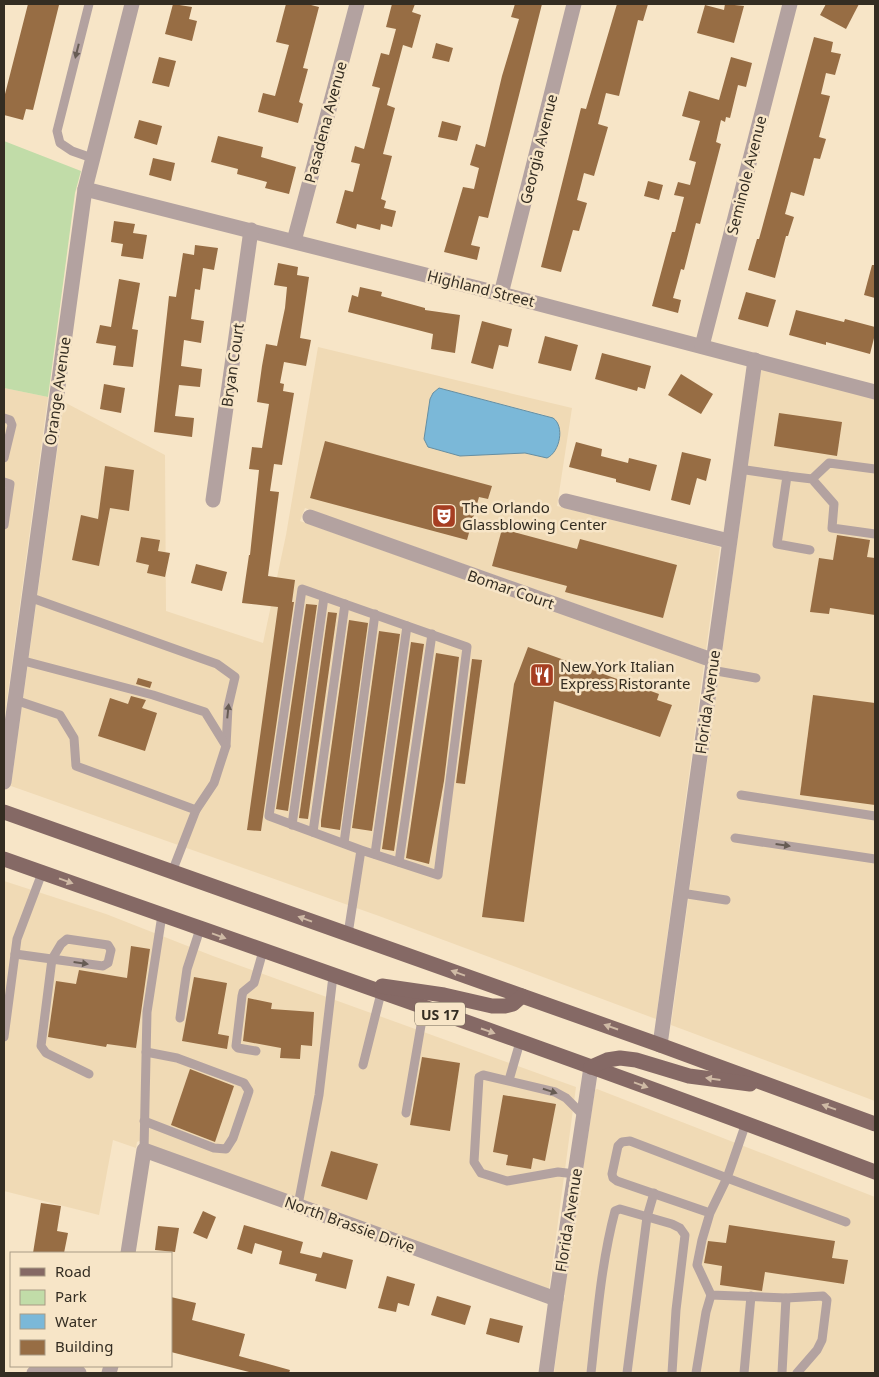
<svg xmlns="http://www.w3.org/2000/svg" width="879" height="1377" viewBox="0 0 879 1377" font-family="'Noto Sans',sans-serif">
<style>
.built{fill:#f0dab5;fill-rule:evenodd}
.green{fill:#c1dca8}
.water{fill:#7bb8d8;stroke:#668ea1}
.building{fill:#976d44}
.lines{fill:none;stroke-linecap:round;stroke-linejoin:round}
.lane{stroke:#b3a2a0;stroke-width:9}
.street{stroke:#b3a2a0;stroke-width:15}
.primary{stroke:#856965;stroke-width:15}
.oneway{fill:#675c54}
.oneway2{fill:#cfbaa5}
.labels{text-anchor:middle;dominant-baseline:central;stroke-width:5;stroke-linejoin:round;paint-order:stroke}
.shield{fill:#f7e5c7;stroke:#6e6454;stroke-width:1}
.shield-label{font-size:14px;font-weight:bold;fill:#342d22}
.street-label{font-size:15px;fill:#342d22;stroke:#f7e5c7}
.poi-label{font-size:15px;fill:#342d22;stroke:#f7e5c7;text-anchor:start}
</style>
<rect width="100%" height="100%" fill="#f7e5c7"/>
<g class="built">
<path d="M318,347L572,408L557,506L720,547L706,650L305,508L300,521L704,664L656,1019L379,916L11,786L64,402L165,455L166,611L263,643L286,535ZM451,391L542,414L556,420L547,458L525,453L460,456L428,447L424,439L430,399Z"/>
<path d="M761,369L875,399V1101L671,1025Z"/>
<path d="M4,388L48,397L4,722Z"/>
<path d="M4,881L106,914L213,956L576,1087L549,1289L139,1141L137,1142L136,1148L113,1140L99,1215L4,1191Z"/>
<path d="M597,1089L875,1197V1373H554L563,1301L565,1295H564L595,1090Z"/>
</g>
<path class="green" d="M4,141L81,171L75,193L48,397L4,388Z"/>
<path class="water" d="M439,388L553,418C565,426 560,452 547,458L525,453L460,456L428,447L424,439L430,399L433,393Z"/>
<g class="building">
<path d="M28,4H53L59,5L33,110L26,109L23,120L4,115V98Z"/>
<path d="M173,4L192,7L189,19L197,21L192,41L165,34Z"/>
<path d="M286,4H307L319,7L303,68L308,69L299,102L303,104L298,123L258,112L263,93L275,96L289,45L276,42Z"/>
<path d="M392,4H415L412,12L421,15L412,48L403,45L387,105L395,108L383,154L392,156L381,199L386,201L384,208L396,211L392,227L381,224L380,230L357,224L356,229L336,223L345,190L353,192L360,164L351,162L355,146L364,149L380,88L372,86L381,53L389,55L396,29L386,27Z"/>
<path d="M515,4H542L488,218L479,216L471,245L480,247L477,260L444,252L463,187L474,189L479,168L470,165L476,144L485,147L502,76L519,19L511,17Z"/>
<path d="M617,4H648L643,21L638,20L619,96L606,93L598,124L608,127L594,176L584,173L577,200L587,203L579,231L573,230L561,272L541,267L581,108L586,109Z"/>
<path d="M725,4L744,6L734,43L697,33L705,5L724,10Z"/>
<path d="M826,4H859L846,29L820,15Z"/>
<path d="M814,37L833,42L831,52L841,54L835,75L826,73L821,94L830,96L819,137L826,139L820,159L814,158L804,196L791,192L785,214L794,217L788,236H786L775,278L748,270L757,239H759Z"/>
<path d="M436,43L453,48L449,62L432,58Z"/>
<path d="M159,57L176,61L169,87L152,83Z"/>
<path d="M731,57L752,63L746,87L738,85L730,118L726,117L725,122L721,120L716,142L721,144L700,224L696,223L684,270L681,269L673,298L681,300L678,313L652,306L672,232H675L684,197L674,195L678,182L690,185L696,162L689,160L700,121L682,116L689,91L719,100Z"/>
<path d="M139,120L162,126L157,145L134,138Z"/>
<path d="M442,121L461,126L457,141L438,137Z"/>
<path d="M218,136L263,147L261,157L296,167L289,194L265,188L267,182L237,174L238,169L211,162Z"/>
<path d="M153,158L175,163L171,181L149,175Z"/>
<path d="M648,181L663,185L659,200L644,196Z"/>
<path d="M114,221L135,224L133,233L147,235L143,259L121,256L123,244L111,242Z"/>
<path d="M195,245L218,248L214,270L203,268L200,290L195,289L191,319L204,321L201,343L184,340L181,366L202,369L200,387L179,385L175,416L194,418L192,437L154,432L169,296L176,297L183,253L194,255Z"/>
<path d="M278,263L298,267L297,275L309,277L300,338L311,340L306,366L284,362L280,383L284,384L283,391L294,393L282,465L274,464L270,491L279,492L268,576L295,580L292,602H294L261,831L247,830L278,607L242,603L249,555H250L259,470L249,469L252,447L262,448L269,404L257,402L262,366L266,344L277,346L285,308L287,287L274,285Z"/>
<path d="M872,265H875V298L864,295Z"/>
<path d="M119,279L140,283L132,329L138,330L133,367L113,365L116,346L96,343L100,325L111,327Z"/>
<path d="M360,287L382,292L381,296L425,308V310L460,315L455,353L431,349L433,334L348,312L352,295L358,297Z"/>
<path d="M746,292L776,300L768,327L738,319Z"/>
<path d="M796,310L844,322L845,319L875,327V334L870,354L826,342V345L789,335Z"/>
<path d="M482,321L512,329L508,347L499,345L493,369L471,363Z"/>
<path d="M545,336L578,345L571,371L538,363Z"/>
<path d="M602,353L651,366L645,389L638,387L637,391L595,379Z"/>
<path d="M681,374L713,394L701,414L668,395Z"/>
<path d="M104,384L125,388L121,413L100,409Z"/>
<path d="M779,413L842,422L837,456L774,446Z"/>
<path d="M325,441L492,486L488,499L479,497L467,540L310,498Z"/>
<path d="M576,442L602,449L601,456L628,463L629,458L657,465L650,491L616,482V479L569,467Z"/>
<path d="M682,452L711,459L706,481L697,478L690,505L671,500Z"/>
<path d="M105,466L134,470L129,511L110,508L99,566L72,560L81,515L98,519Z"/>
<path d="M502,529L577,549L580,539L677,565L663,618L565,592L567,586L492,566Z"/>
<path d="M837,535L870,540L867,557L875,558V615L830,608L829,614L810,612L819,558L833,560Z"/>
<path d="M141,537L160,540L158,551L170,553L165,577L147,573L149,565L136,562Z"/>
<path d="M196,564L227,572L222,591L191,583Z"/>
<path d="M306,604L317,605L288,811L276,809Z"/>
<path d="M328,612L337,613L308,819L299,818Z"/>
<path d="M349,620L368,623L340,830L321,827V821Z"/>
<path d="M379,631L400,634L372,831L352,828Z"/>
<path d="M411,642L424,644L394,851L382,849Z"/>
<path d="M528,647L659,694L657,700L672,705L660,737L554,701L524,922L482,917L514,684Z"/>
<path d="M436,653L459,657L444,781L429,864L406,858Z"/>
<path d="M472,659L482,660L465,784L456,783Z"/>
<path d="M138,678L152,682L150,688L136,684Z"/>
<path d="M813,695L875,703V805L800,795Z"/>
<path d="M131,696L146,700L142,708L157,713L145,751L98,736L110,698L128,704Z"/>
<path d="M131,946L150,949L136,1048L107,1044L106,1047L48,1037L56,981L76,984L79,970L127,978Z"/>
<path d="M194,977L227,983L218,1034L229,1036L227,1049L182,1041Z"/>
<path d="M248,998L272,1003L271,1009L314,1012L312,1046L301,1045L300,1059L280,1058L281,1048L243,1041Z"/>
<path d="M422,1057L460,1063L450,1131L410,1125Z"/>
<path d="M190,1069L234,1086L215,1142L171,1125Z"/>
<path d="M503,1095L556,1104L545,1161L533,1158L531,1169L506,1165L508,1155L493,1152Z"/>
<path d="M331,1151L378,1164L367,1200L321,1186Z"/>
<path d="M41,1203L61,1206L57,1231L68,1233L64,1253H33Z"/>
<path d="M203,1211L216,1217L207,1239L193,1233Z"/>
<path d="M244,1225L303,1242L300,1253L321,1258L323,1252L353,1260L346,1289L315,1281L317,1274L279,1264L282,1251L255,1243L252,1254L237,1249Z"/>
<path d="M729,1225L835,1241L832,1258L848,1260L844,1284L765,1272L762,1291L720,1285L722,1266L704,1263L708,1241L726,1243Z"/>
<path d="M158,1226L179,1228L175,1252L155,1250Z"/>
<path d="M387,1276L415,1284L409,1306L398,1303L396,1312L378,1308Z"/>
<path d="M437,1296L471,1306L465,1325L431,1315Z"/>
<path d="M171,1297L196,1303L192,1320L245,1334L239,1356L290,1370L289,1373H253L171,1352Z"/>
<path d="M490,1318L523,1326L519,1343L486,1334Z"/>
</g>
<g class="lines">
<g class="lane">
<path d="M89,4L57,131L60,143L72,151L92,158"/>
<path d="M4,418L10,420L12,425L4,458"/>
<path d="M739,469L787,476L777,544L810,550"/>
<path d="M787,476L812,479L834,504L832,528L875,534"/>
<path d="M812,479L829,463L875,469"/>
<path d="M4,482L10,484L4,525"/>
<path d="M29,597L217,664L235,677L228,707L226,746L214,783L196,810L172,872"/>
<path d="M20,660L153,695L205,712L226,746"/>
<path d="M711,670L756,678"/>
<path d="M15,700L60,715L74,738L76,766L196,810"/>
<path d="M741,795L875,816"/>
<path d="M292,825L324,597"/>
<path d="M313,832L345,604"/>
<path d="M735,838L875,859"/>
<path d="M344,843L375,614"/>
<path d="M375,854L407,626"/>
<path d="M399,862L432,634"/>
<path d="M681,893L726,900"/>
<path d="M348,934L361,850L438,875L467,647L302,589L269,816L361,850"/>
<path d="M15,954L103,966L108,963L111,950L108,945L67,939L61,944L52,959L41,1046L46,1053L89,1074"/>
<path d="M180,1018L187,969L200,929"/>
<path d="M4,1037L17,939L42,873"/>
<path d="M256,1051L238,1048L236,1046L242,996L243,992L254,983L263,951"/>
<path d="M363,1065L381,993"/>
<path d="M509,1080L520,1042"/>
<path d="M406,1113L424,1008"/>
<path d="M144,1121L214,1148L226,1149L233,1138L249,1091L244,1083L177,1058L146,1052"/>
<path d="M746,1123L727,1178L846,1222"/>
<path d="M144,1150L147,1012L162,915"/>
<path d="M575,1174L558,1172L507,1181L481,1173L474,1162L479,1077L483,1075L555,1092L566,1098L583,1115"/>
<path d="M298,1205L319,1095L333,976"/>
<path d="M710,1213L617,1181L613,1178L612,1174L618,1146L622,1142L630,1141L727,1178L710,1213L702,1240L697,1265L711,1295L786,1298L823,1296L827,1300L822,1340L817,1350L797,1373"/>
<path d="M591,1373C597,1319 601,1264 615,1211L620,1209L672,1224L680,1228L685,1235L676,1310L672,1373"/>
<path d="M627,1373L647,1217L654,1193"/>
<path d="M696,1373L706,1312L711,1295"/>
<path d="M744,1373L751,1296"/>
<path d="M782,1373L786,1298"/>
</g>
<g class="street">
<path d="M85,189L501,294L875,392"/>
<path d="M294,241L357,4"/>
<path d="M501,294L574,4"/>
<path d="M702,346L790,4"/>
<path d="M213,500L251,230"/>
<path d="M566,501L729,541"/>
<path d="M310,517L712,660"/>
<path d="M4,782L85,189L132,4"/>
<path d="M660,1045L755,360"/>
<path d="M128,1253L144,1150L556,1299"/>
<path d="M34,1373C49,1369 64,1369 79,1373"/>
<path d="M109,1373L111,1366"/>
<path d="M546,1373L556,1299L591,1067"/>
</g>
<g class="primary">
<path d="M4,812L660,1045L875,1124"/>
<path d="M4,859C295,962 587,1062 875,1172"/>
<path d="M382,986L444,995L492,1006H505L513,1004L522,996"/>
<path d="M591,1067L607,1060L620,1058L636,1060L689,1076L750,1084"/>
</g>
</g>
<defs><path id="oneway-solid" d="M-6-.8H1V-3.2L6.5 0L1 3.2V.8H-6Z" transform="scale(1.25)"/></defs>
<g class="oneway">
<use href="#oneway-solid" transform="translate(77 51) rotate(104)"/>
<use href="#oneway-solid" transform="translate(228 711) rotate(-84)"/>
<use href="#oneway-solid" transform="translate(783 845) rotate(8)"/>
<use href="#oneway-solid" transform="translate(81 963) rotate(8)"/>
<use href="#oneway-solid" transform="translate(550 1091) rotate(18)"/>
</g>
<g class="oneway2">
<use href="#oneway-solid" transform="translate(66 881) rotate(20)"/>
<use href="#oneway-solid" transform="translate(305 919) rotate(-160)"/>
<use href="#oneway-solid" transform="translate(219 936) rotate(20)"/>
<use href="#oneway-solid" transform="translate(458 973) rotate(-160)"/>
<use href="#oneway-solid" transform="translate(611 1027) rotate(-161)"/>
<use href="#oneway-solid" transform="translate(488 1031) rotate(19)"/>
<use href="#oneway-solid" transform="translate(713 1079) rotate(-172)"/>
<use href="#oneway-solid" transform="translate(641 1085) rotate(20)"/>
<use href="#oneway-solid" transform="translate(829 1107) rotate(-160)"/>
</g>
<defs>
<symbol id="theatre-square" viewBox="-11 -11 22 22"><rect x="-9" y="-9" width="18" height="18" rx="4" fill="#a63e22" stroke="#f7e5c7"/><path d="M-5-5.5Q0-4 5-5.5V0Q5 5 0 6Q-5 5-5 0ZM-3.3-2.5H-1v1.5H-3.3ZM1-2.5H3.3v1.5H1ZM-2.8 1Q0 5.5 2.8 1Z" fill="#fff"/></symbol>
<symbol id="restaurant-square" viewBox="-11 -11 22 22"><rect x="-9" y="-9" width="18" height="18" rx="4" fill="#a63e22" stroke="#f7e5c7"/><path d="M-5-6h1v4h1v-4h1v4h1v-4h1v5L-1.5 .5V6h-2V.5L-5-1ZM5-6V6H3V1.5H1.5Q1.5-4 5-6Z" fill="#fff"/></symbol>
</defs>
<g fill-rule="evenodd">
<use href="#theatre-square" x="430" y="502" width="28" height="28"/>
<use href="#restaurant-square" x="528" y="661" width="28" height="28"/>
</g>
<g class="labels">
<rect class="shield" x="415" y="1002.5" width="50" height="23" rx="4"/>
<g class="shield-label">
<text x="440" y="1014">US 17</text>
</g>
<g class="street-label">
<text transform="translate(325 122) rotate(-75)">Pasadena Avenue</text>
<text transform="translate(538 149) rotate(-76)">Georgia Avenue</text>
<text transform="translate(746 175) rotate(-76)">Seminole Avenue</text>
<text transform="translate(481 288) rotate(14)">Highland Street</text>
<text transform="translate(232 365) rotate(-82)">Bryan Court</text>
<text transform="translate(57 391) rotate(-82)">Orange Avenue</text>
<text transform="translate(511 589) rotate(19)">Bomar Court</text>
<text transform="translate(707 702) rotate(-82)">Florida Avenue</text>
<text transform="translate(568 1220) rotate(-81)">Florida Avenue</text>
<text transform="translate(350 1224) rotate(20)">North Brassie Drive</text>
</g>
<g class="poi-label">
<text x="462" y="507">The Orlando<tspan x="462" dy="17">Glassblowing Center</tspan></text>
<text x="560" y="666">New York Italian<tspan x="560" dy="17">Express Ristorante</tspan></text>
</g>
</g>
<rect width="879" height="1377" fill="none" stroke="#342d22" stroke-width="10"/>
<rect x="10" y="1252" width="162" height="115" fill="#f7e5c7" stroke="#a99b85"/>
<rect x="20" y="1268" width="25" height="8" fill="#856965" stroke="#a99b85"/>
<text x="55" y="1277" font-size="15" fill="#342d22">Road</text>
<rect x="20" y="1290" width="25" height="15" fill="#c1dca8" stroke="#a99b85"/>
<text x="55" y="1302" font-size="15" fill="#342d22">Park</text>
<rect x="20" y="1314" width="25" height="15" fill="#7bb8d8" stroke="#a99b85"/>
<text x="55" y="1327" font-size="15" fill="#342d22">Water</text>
<rect x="20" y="1340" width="25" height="15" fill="#976d44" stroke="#a99b85"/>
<text x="55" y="1352" font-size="15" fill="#342d22">Building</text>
</svg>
